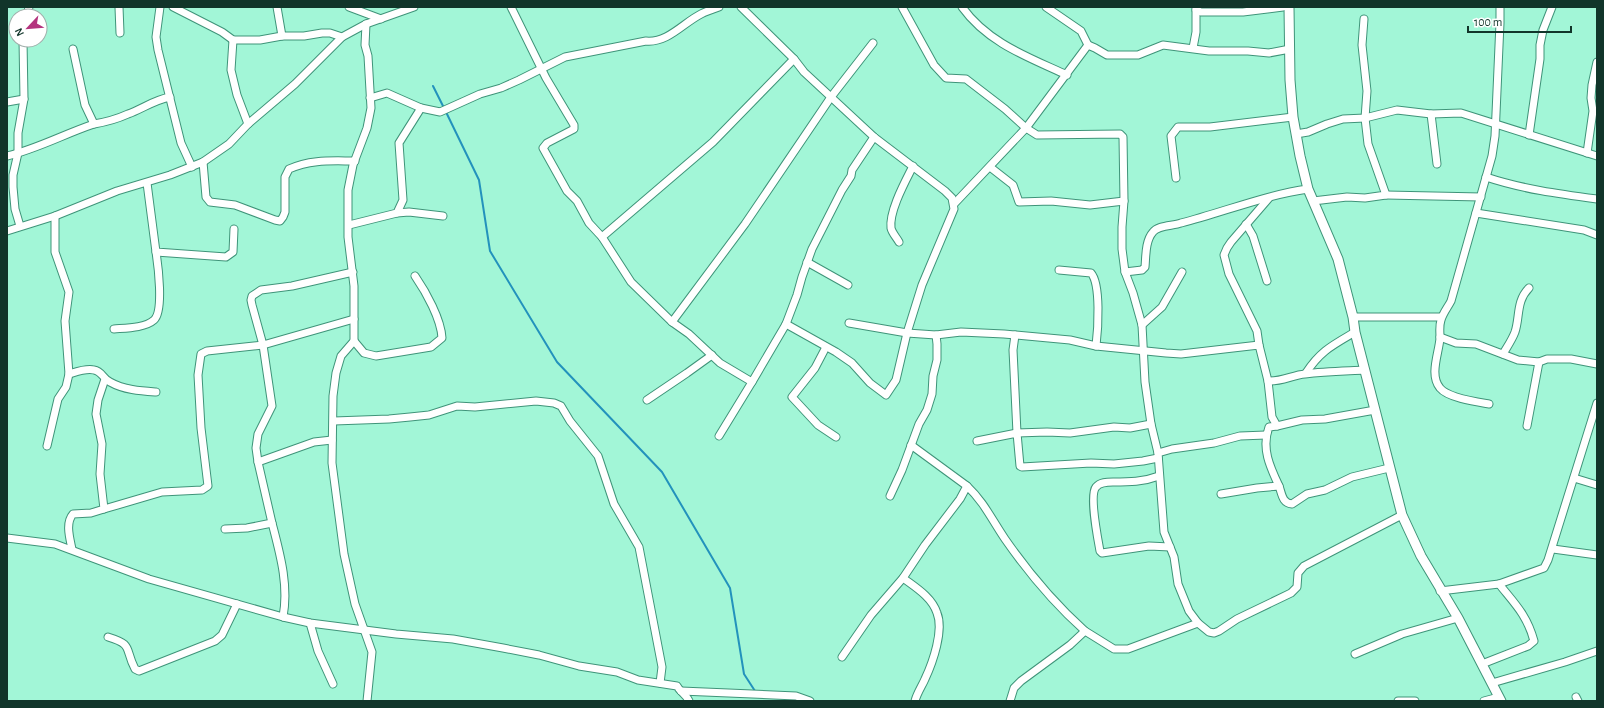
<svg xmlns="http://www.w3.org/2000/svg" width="1604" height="708" viewBox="0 0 1604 708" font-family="'Alegreya Sans',sans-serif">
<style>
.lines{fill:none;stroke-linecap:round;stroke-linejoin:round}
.stream{stroke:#2392bc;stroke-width:2}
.minor-casing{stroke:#3f9479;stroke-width:9}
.tertiary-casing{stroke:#3f9479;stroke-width:11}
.minor{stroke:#fff;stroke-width:7}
.tertiary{stroke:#fff;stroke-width:9}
</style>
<rect width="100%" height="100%" fill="#a2f6d7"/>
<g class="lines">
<g class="stream">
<path d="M433,86L444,108"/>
<path d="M446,112L479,180L490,251L557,362L662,472L730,588L744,674L755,691"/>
</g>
<defs>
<g id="minor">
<path d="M119,7L120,33"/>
<path d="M160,7L156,37L158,50L181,143L192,167"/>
<path d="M173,7L222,32L233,40H260L282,36H304L322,33H330L342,37"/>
<path d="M277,7L282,36"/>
<path d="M349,7L381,19"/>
<path d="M511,7L546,78L574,125V129L547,143L543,148L567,191L577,201L589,223L602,237"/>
<path d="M741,7L794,59L804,72L874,137L945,191L952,198L954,209L922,285L907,333L896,380L886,395L870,383L852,363L836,352L786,324"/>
<path d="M902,7L934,65L946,78L966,79L1005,109L1026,128L1037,135L1120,134L1123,137L1124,201L1122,227V249L1125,272L1133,293L1142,325L1145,382L1151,424L1158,453L1164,532L1174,557L1178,584L1189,611L1198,623L1128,649H1114L1085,631"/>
<path d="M962,7C988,43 1028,57 1067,75"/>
<path d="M1046,7L1081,31L1088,45"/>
<path d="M1196,7V10L1201,12H1243L1283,7"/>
<path d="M27,16L29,7"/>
<path d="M366,24L365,45L368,56L371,108L367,128L353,165L348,190V237L354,286V341L341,356L336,373L333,396L332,463L344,554L355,604L372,652L367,701"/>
<path d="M233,40L231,70L237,95L248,124"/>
<path d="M1193,48L1196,32V10"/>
<path d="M73,49L85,105L94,124C106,122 117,119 128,114C142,109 154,100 170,97"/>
<path d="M794,59L713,142L602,237L631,282L672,322L689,334L720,363L752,382L786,324L797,295L802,277L812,249L842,190L851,176L852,170L874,137"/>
<path d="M370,98L387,93L421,108L440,112L480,94L501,88L519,80L565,57L646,41C668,43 683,23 701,14C707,11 713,9 719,7"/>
<path d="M7,102L24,99"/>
<path d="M1431,114L1437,164"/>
<path d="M1296,134L1308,132L1327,124L1343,119L1365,118L1397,110L1431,114L1461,113L1597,156"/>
<path d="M1529,135L1540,59V45L1543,30L1552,7"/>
<path d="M1587,153L1593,111L1591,98L1592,85L1597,62"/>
<path d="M7,156C37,149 64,134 94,124"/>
<path d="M203,162L206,197L210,202L235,205L275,220L280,221L283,217L285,212V177L289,169C311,159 332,161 355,161"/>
<path d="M990,167L1013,185L1019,202L1051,201L1090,205L1124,201"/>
<path d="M1486,177C1522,189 1559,194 1597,199"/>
<path d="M1176,178L1171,136L1178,127H1210L1293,117"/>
<path d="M147,183L156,252L226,257L233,252L234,229"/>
<path d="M1386,195L1481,197"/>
<path d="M1313,201L1347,197L1365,198L1386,195L1368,144L1365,118L1367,91L1362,45L1364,19"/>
<path d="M954,204L1026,128L1088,45L1095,48L1107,55H1138L1163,45L1209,51H1248L1269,53L1290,49"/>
<path d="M397,213L409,212L443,216"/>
<path d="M1476,213L1584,230L1597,235"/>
<path d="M1246,224L1253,236L1267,281"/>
<path d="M349,225L397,213L403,200L399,143L421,108"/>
<path d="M20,226L15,209L13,187V175L18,153V133L24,99L23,40"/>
<path d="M7,231L55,216L117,191L170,175L203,162L229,144L248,124L295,84L342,37L366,24L414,7"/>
<path d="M899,242C897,238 892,233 891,228C889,211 905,182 913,166"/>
<path d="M807,262L848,285"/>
<path d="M1059,270L1091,273C1101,284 1098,330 1096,346"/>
<path d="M1125,272L1142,270L1145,267C1146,257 1145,241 1153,232C1158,225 1173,226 1181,223C1224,212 1265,195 1308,189"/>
<path d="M1353,317H1441"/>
<path d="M672,322L745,224L831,97L873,43"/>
<path d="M849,323L907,333L936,335L961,332L1004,334L1070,340L1096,346L1166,353L1181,354L1259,345L1268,381L1272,417L1277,426L1269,427C1261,448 1270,467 1279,486"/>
<path d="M1142,325L1162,307L1182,272"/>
<path d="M114,329C126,328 145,328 154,320C164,311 158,265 156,252"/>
<path d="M1015,335L1013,350L1017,433L1047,432L1070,433L1114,427L1130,428L1151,424"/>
<path d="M1440,337L1456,343L1476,344L1518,360L1539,362L1547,359H1571L1597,364"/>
<path d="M354,341L364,353L376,356L431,347L442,338C441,319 426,292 415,276"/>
<path d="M1259,345L1257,331L1229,274L1224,255L1227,248L1231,242L1269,198"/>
<path d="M826,347L815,368L792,397L818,425L836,437"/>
<path d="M1503,354C1507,347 1512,340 1515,332C1520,317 1516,301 1529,288"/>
<path d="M1306,373C1320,351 1333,345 1355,332"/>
<path d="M69,374C76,372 86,368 94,370C102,371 103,379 110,382C124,390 141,391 156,392"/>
<path d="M1268,381C1281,382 1293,375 1305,374C1325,371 1346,371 1365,370"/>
<path d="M647,400L687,373L712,355"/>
<path d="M1489,404C1477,402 1448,398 1440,388C1429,375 1439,353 1440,338C1440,331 1439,326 1441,320C1443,313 1448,307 1451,301L1492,156L1495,136L1500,23V7"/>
<path d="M334,421L389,419L410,417L429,415L457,406L475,407L536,401L554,403L561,406L570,421L598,456L614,504L639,547L662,667L660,683"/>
<path d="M1277,426L1302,420L1325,419L1375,410"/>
<path d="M1527,426L1539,362"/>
<path d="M719,436L752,382"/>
<path d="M977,441L1017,433L1020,466L1022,467L1091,463L1114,464L1143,461L1158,458"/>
<path d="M911,445L967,486"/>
<path d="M47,446L58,399L66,387L69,374L65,321L69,292L55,252V216"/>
<path d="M1158,453L1172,449L1214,443L1240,436L1266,435"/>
<path d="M258,462L256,448L258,434L272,406L263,345L252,305L251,300L252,296L261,290L292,286L353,272"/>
<path d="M1159,476C1143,482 1129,482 1113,482C1107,482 1100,482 1096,487C1089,495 1098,540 1100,551L1102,553L1149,546L1170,547"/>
<path d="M1574,478L1597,485"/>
<path d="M1221,494L1257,488L1279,486C1282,494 1282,503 1292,504L1307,494L1325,490L1352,477L1389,468"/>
<path d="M890,496L902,470L919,424L927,410L932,394L933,376L937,360V344L936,335"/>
<path d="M104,509L162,492L202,490L208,486L201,428L198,375L201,354L207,351L263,345L354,319"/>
<path d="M272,523C280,554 289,585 283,617"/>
<path d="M225,529L247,528L272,523L258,462L314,442L332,440"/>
<path d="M7,538L55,544L149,579L283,617L310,623L396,634L453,639L503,648L539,655L579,666L617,672L638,680L677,686C680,692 686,694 689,701"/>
<path d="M72,549C70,539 65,523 73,514L91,513L104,509L100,474L102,444L96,414L98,400L105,379"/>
<path d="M1553,549L1597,555"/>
<path d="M903,578C915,587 932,597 937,613C944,630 933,662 925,679C922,686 917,693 915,701"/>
<path d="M1440,591L1499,584"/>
<path d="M310,623L318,651L333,684"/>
<path d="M1198,623L1209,632L1214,633L1219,631L1237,619L1291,593L1297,587L1298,573L1304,566L1402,515"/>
<path d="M108,637C134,645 124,648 135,669L139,671L215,641L222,635L237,604"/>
<path d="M1355,654L1402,634L1458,618"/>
<path d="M842,657L871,615L903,578L925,545L960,499L967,486C984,502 992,520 1005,539C1028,572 1055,604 1085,631L1070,645L1021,681L1014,688L1010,701"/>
<path d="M1482,664L1528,646L1534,641C1527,615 1515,604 1499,584L1544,568L1548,560L1597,403"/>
<path d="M1492,683L1565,662L1597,651"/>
<path d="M681,691L796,696L810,701"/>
<path d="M1576,697L1578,701"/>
<path d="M1398,701H1415"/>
<path d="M1484,701L1499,697"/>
</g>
<path id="tertiary" d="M1289,7L1290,80L1293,117L1300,156L1308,189L1338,259L1353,317L1355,332L1402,515L1421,556L1458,618L1501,701"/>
</defs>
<use href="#minor" class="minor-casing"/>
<use href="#tertiary" class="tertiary-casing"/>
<use href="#minor" class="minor"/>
<use href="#tertiary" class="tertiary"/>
</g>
<rect width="1604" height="708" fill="none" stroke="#11352a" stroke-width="16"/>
<g transform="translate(28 28) rotate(244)"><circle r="19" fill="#ffffff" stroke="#a0aeaa"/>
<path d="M0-3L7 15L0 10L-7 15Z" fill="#b4337e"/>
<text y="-6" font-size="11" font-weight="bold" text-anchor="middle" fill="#11352a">N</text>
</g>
<path d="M1468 26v6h103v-6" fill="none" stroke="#11352a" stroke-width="2"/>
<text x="1474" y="26" font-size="12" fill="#11352a" stroke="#ffffff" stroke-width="3" paint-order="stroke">100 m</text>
</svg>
